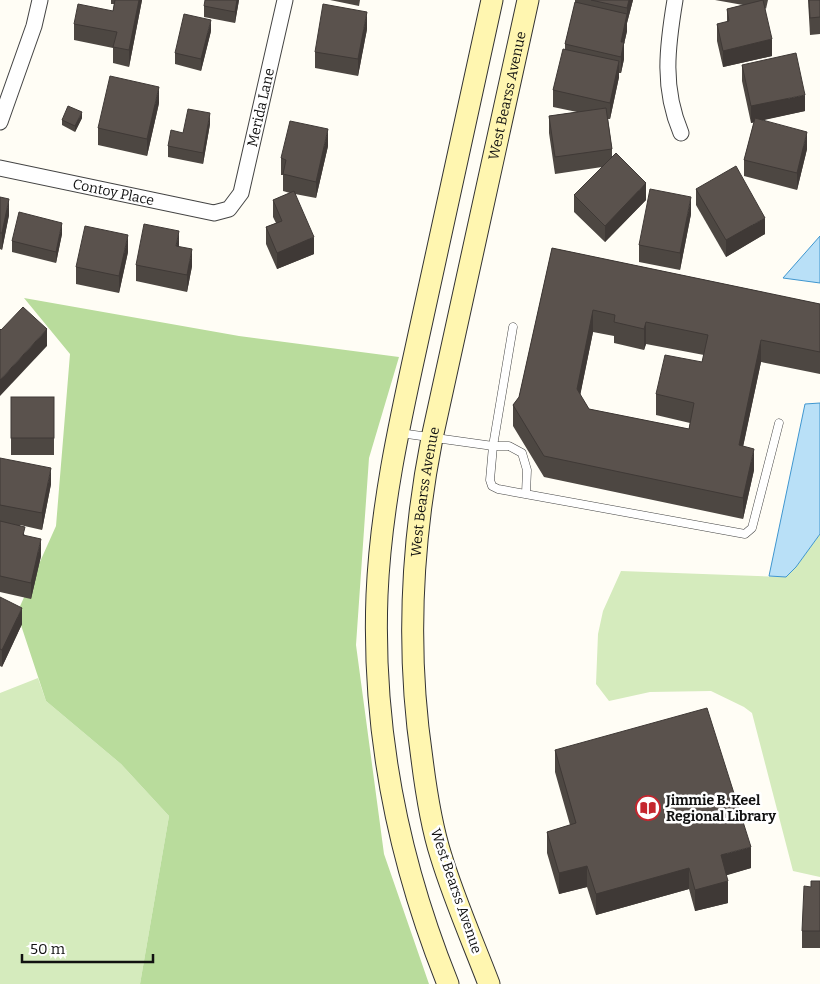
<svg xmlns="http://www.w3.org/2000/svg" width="820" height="984" viewBox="0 0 820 984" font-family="Bitter,serif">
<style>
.green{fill:#d5ebbd}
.forest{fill:#b9dc9c}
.water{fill:#b9e0f7;stroke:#3f96cf}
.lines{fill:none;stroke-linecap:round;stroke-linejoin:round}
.lane-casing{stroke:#444;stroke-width:9}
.street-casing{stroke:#444;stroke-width:17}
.secondary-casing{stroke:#333;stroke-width:23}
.lane{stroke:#fff;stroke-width:8}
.street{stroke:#fff;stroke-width:15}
.secondary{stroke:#fff6b0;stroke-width:21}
.wall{fill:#4d4742;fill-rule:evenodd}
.shaded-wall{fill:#3f3936}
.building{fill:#5a524d;stroke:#3f3936;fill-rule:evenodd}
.labels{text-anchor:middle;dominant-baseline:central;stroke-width:5;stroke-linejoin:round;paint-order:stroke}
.street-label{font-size:14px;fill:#111;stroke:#fff}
.poi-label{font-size:14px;font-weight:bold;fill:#111;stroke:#fff;text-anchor:start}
</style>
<rect width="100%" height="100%" fill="#fffdf5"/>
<g class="green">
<path d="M820,534V877L793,871L752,713L744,707L711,691L650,692L609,701L596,684L598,634L603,611L621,571L786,577L796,567Z"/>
<path d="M38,678L46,701L121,764L169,816L140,984H0V693Z"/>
</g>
<path class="forest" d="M24,298L239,336L399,357L369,458L356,645L384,854L429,984H140L169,816L121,764L46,701L17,613L56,526L70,354Z"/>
<g class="water">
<path d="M820,236V283L783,278Z"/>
<path d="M820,403V534L796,567L786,577L769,576L805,404Z"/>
</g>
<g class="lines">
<defs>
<g id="lane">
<path d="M513,327L493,446H509L522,453L527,470L526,493"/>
<path d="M400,433L493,446L490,480L492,486L498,489L745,534L752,528L779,423"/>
</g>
<g id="street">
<path d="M675,0C667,48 662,88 681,133"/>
<path d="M0,122L34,26L40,0"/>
<path id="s1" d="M0,168L214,213L229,209L241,193L285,0"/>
</g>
<g id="secondary">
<path d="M448,984C398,860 372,728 377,595C381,500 403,408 423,316C446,211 469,105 492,0"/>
<path id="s2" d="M489,984C473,942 454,899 441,856C431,825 426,791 422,759C406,651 411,545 432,438L528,0"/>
</g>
</defs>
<use href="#lane" class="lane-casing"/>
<use href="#street" class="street-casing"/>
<use href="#secondary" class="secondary-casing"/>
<use href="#lane" class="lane"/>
<use href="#street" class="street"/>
<use href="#secondary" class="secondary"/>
</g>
<g class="wall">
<path d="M111,0H142L129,67L113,63V48L74,40V24L113,11L114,4H111Z"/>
<path d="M239,0L235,23L204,17V6Z"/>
<path d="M330,0H360L359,6Z"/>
<path d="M575,0H633L627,23V31L624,44V59L621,73H619V77L610,119H608L612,149V157L646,200L605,242L574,212V195L602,167L555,174L549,133V116L577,112L553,107V90L565,49V44L575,3Z"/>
<path d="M715,0H768L766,9L765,8L772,56L723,67L717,41V24L727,22V9L743,5Z"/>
<path d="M808,0H820V34L810,35Z"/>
<path d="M367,29L358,76L315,68V52Z"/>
<path d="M211,31L201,71L175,64V53Z"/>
<path d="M742,65L805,111L762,120L807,149L797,190L744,176V160L754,122L751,123L742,81Z"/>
<path d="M159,103L147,156L98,145V128Z"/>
<path d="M82,118L75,132L62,125V120Z"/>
<path d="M210,124L203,164L168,157V146L183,133Z"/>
<path d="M328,146L316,198L295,194L314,254L277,269L266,244V227L276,223L273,217V200L290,193L283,191V175H281V158Z"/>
<path d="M696,189L765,234L726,257L696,205Z"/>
<path d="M0,197L9,215L2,250L0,249Z"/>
<path d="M691,214L680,270L639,262V245Z"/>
<path d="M62,234L56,263L12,252V241Z"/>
<path d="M179,247L192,266L187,292L136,281V265Z"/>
<path d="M552,248L820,304V374L761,362L743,446L754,470L743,519L544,477L513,426V405L519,397ZM593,332L614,336V343L644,350L646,344L704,355L702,362L656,394V415L690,423L689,429L589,409L580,395Z"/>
<path d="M128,252L119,293L76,284V267Z"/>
<rect x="11" y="397" width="43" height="58"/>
<path d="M0,458L51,484L42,530L20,525L25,536L41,556L31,599L0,592Z"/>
<path d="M0,597L22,624L2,667L0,666Z"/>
<path d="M555,750L751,868L726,875L728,903L695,911L689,889L596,915L587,887L559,894L547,853V832L570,825L555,772Z"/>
<path d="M820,881V948H802V931L811,887Z"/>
</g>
<g class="shaded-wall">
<path d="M139,0H142L129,67V50Z"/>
<path d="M237,0H239L235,23V12Z"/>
<path d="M629,0H633L627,23V31L624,44V59L621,73V42L627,16V8Z"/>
<path d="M367,12V29L358,76V59Z"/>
<path d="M211,20V31L201,71V59Z"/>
<path d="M772,39V56L723,67V51Z"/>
<path d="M619,61V77L610,119V103Z"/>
<path d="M159,87V103L147,156V139Z"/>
<path d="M805,95V111L751,123V106Z"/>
<path d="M82,112V118L75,132V126Z"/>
<path d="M210,113V124L203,164V153Z"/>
<path d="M328,129V146L316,198V182Z"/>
<path d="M807,132V149L797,190V173Z"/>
<path d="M646,183V200L605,242V226Z"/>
<path d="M691,197V214L680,270V253Z"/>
<path d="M9,199V215L2,250V233Z"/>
<path d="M765,218V234L726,257V240Z"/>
<path d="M62,223V234L56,263V252Z"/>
<path d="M179,231V248L176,246Z"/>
<path d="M128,235V252L119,293V276Z"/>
<path d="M314,237V254L277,269V253Z"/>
<path d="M192,249V266L187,292V275Z"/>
<path d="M593,310V332L577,411V389Z"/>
<path d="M646,322V344L644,350V329Z"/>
<path d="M47,329V346L0,396V380Z"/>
<path d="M761,340V362L739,466V445Z"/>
<path d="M754,449V470L743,519V498Z"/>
<path d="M51,468V484L42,530V513Z"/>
<path d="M41,539V556L31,599V583Z"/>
<path d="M22,608V624L2,667V650Z"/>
<path d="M751,847V868L721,877V855Z"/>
<path d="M587,866V887L559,894V873Z"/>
<path d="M689,868V889L596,915V894Z"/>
<path d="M728,881V903L695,911V890Z"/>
</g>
<g class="building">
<path d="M115,0H139L129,50L113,47L117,32L74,24L78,4L113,11Z"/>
<path d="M205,0H237L235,12L204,6Z"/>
<path d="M591,0H629L627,8Z"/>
<path d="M763,0L772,39L723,51L717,24L729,21L727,9Z"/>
<path d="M809,0H820V17L810,18Z"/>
<path d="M575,2L627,14L621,42H624L621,57L565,44Z"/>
<path d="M323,4L367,12L358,59L315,52Z"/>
<path d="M184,14L211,20L201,59L175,53Z"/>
<path d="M563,49L619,61L610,103L553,90Z"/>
<path d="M796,53L805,95L751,106L742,65Z"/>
<path d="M110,76L159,87L147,139L98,128Z"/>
<path d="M68,106L82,112L75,126L62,120Z"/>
<path d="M606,108L612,149L555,157L549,116Z"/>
<path d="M188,109L210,113L203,153L168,146L171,130L183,133Z"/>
<path d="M755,118L807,132L797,173L744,160Z"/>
<path d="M290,121L328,129L316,182L283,174L286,160L281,158Z"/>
<path d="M616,153L646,183L605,226L574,195Z"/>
<path d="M736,166L765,218L726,240L696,189Z"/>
<path d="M650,189L691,197L680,253L639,245Z"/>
<path d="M294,191L314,237L277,253L266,227L282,221L273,200Z"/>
<path d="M0,197L9,199L2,233H0Z"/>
<path d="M19,212L62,223L56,252L12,241Z"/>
<path d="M144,224L179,231L176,246L192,249L187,275L136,265Z"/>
<path d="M85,226L128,235L119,276L76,267Z"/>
<path d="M552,248L820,304V352L761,340L739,445L754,449L743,498L544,456L513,405L519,397ZM593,310L615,315L614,322L644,329L646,322L708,335L702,362L665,355L656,394L694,403L689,429L589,409L577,389Z"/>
<path d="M23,307L47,329L0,380V329L1,330Z"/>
<rect x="11" y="397" width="43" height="41"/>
<path d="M0,458L51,468L42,513L0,505Z"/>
<path d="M0,521L25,527L23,535L41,539L31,583L0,576Z"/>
<path d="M0,597L22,608L2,650L0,649Z"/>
<path d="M707,708L751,847L721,855L728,881L695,890L689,868L596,894L587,866L559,873L547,832L576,823L555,750Z"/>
<path d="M811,881H820V931H802L804,886L811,887Z"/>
</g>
<defs>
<symbol id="library-ring" viewBox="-11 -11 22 22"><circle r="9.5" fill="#fff" stroke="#c4262e" stroke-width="1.5"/><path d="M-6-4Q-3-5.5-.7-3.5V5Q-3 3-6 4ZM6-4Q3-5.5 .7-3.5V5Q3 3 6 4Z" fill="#c4262e"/></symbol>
</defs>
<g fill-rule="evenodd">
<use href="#library-ring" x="634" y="794" width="28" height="28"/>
</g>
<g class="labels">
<g class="street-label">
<text stroke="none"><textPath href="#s2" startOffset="909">West Bearss Avenue</textPath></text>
<text stroke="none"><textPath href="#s1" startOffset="342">Merida Lane</textPath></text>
<text stroke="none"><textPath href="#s1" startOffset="116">Contoy Place</textPath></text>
<text stroke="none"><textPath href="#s2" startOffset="504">West Bearss Avenue</textPath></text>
<text transform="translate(456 891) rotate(71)">West Bearss Avenue</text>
</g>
<g class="poi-label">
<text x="666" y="800">Jimmie B. Keel<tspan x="666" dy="16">Regional Library</tspan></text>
</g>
</g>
<path d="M22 954v8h131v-8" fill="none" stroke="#111111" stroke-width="2.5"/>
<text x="30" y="954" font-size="15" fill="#111111" stroke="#ffffff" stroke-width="4" paint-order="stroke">50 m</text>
</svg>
